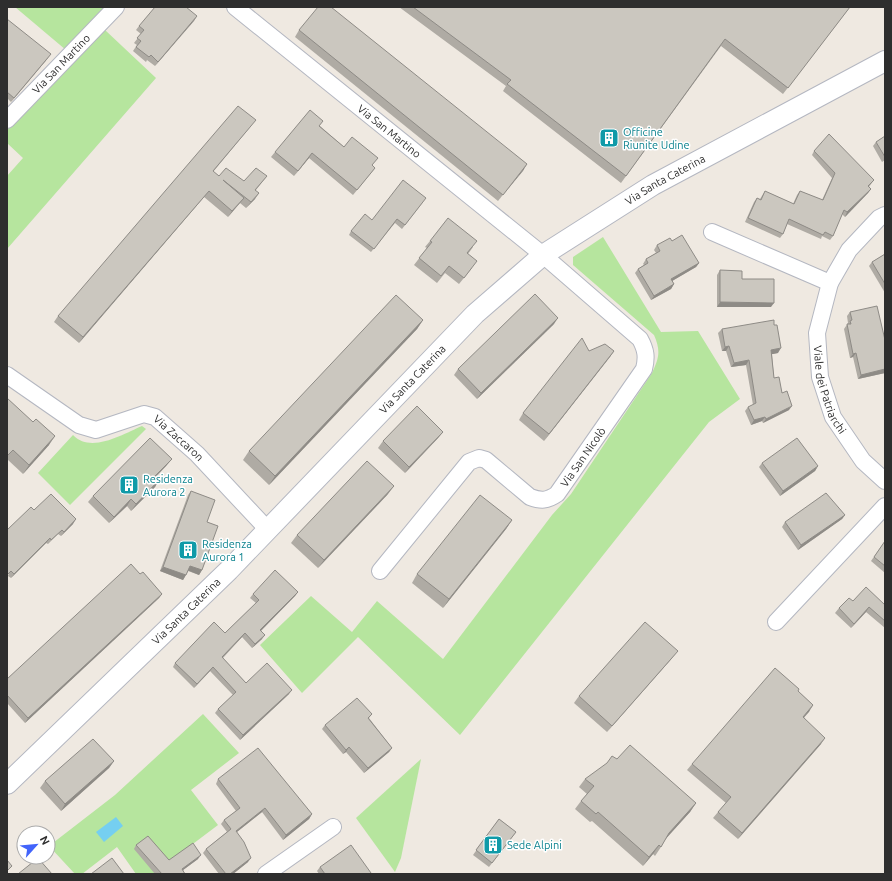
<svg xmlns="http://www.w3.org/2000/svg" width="892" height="881" viewBox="0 0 892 881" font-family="Ubuntu,sans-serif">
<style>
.green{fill:#b6e59e}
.water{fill:#75cff0}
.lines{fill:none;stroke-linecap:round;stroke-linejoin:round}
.minor-casing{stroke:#b4b7c1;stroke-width:18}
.tertiary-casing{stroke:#b4b7c1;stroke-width:22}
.minor{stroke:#fff;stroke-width:16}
.tertiary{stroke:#fff;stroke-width:20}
.wall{fill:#afaba4}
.shaded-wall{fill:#8e8b86}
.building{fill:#cbc7bf;stroke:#8e8b86}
.labels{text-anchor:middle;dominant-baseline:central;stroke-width:3;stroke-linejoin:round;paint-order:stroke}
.street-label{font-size:11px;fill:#2e2e2e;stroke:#fff}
.culture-label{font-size:11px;fill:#0d838f;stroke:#fff;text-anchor:start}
</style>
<rect width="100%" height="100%" fill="#efe9e1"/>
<g class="green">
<path d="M15,7H106L66,50Z"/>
<path d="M105,30L156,78L7,249V176L23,158L7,143V130Z"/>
<path d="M603,237L661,332L698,331L740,399L709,422L460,735L358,637L302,693L260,645L311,596L352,632L377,601L443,659L552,515L571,494L652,373C659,358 661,351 654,335L573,265V257Z"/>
<path d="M142,426L146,429L70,505L38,473L73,435C91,454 123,434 142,426Z"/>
<path d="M203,714L239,753L191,790L218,825L153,874H136L117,847L82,874H75L49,846L115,795Z"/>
<path d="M421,759L401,858L395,872L356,818Z"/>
</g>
<path class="water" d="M116,817L123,826L104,842L96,832Z"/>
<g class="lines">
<defs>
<g id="minor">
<path id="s1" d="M235,7L543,255L640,339C646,350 647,357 644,369L557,494C547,501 541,501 530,497L486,460L479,458L469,462L380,571"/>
<path id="s2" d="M7,120L116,7"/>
<path id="s3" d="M885,215L879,218L849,250L830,283L817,333L820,377L833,417L863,461L885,481"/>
<path d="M712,232L830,283"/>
<path id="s4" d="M7,375L79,425L96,430L144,414L155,417L197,454L268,530"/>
<path d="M776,622L885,506"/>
<path d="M266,874L333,827"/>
</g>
<g id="tertiary">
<path id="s5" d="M7,784L229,570L475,314L543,255L653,185L885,61"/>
</g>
</defs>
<use href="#minor" class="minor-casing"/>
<use href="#tertiary" class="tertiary-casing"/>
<use href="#minor" class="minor"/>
<use href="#tertiary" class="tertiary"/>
</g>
<g class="wall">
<path d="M399,7H850L783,94L721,46L621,183L503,91L506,86Z"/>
<path d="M197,16L155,66L147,60L146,62L133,51L137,45L134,43L141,34L136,30L139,26Z"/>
<path d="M7,19L48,58L11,102L7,98Z"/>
<path d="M299,30L527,164L498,201L295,37Z"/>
<path d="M251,126L213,172L219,176L244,181L267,176L256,190L255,199L246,208L240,203L228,217L204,197L79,343L54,322L58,316Z"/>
<path d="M320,126L344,147L375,168L353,195L309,158L294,176L271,157L275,152Z"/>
<path d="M885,136V160L882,162L873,146L876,142Z"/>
<path d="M814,151L874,180L869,187L871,189L868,193L845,217L842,214L833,236L830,240L822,236L821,239L787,224L783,234L780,238L745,222L754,202L757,198L760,199L765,191L793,204L797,195L800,191L822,200L832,178L812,155Z"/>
<path d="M423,202L402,229L395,223L371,252L349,235L351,231L372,220Z"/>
<path d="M430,241L473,247L468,254L472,268L459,284L445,273L437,283L414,265L427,248L425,247Z"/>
<path d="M672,241L699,263L696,267L672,281L674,284L671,289L651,300L635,273L638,269L644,265L643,264L646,259L656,253L654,250L657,245Z"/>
<path d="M885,254V293L869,266L872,262Z"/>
<path d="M720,270L742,279L771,307H717V275Z"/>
<path d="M850,312L885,340V375V373L858,379L853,357L850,358L844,329L848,323L847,316Z"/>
<path d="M423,320L417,329L269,485L243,460L249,451Z"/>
<path d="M554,324L477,399L454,375L458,369Z"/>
<path d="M774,325L778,353L772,354L774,378L782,393L789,410L763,423L762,421L751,425L745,411L748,407L753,405L746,365L731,367L726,351H722L718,333L722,329Z"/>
<path d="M589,351H614L544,441L519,420L523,413Z"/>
<path d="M7,398L49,445L23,474L7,459Z"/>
<path d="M443,432L438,438L405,473L378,448L383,441Z"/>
<path d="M762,463L818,466L815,471L780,496L759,467Z"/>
<path d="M167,465L156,477L159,480L155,487L131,511L127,506L109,523L88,502L93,496Z"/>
<path d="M191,491L202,570L199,575L188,571L183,580L160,571L188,495Z"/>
<path d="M388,494L318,568L291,543L297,535Z"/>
<path d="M34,510L73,524L61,536L58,534L48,544L46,543L11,578L8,576Z"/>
<path d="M845,515L842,519L798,550L782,527L785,522Z"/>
<path d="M512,520L506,529L443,608L412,583L417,574Z"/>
<path d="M885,541V573L871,561Z"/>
<path d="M140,574L162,594L159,598L25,723L7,703V679Z"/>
<path d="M298,592L295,596L261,630L262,639L252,648L242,637L223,658L246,683L289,694L240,740L215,713L218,709L233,695L210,671L194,688L173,667L175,663L225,633L256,603L250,598L253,594Z"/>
<path d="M853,601L885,605V628L866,612L851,628L835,613L839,608Z"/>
<path d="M673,657L607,732L574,703L579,696Z"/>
<path d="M798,691L813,705L804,717L821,744L738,839L713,818L718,812L726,803L687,770L692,764Z"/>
<path d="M372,714L369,718L392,748L389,752L364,773L346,752L343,754L322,729L325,725Z"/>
<path d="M617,759L696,803L690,812L666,838L661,847L655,856L653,854L643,866L592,821L590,822L575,809L581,801L587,794L579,787L585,779Z"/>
<path d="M114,761L109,768L61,811L40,788L45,781Z"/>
<path d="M218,779L312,814L309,819L283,840L262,812L237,832L248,862L233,874H219L203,853L206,849L227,832L221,824L224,820L236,811L216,784Z"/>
<path d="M499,819L516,832L489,867L473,855Z"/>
<path d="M136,845L169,860L198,859L183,870L185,874H155L134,849Z"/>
<path d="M320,867L370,874H319L317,871Z"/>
</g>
<g class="shaded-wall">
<path d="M197,16L194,21L155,66L158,62Z"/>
<path d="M51,54L48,58L11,102L14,98Z"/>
<path d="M312,153L309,158L294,176L298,171Z"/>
<path d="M527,164L523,171L498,201L503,195Z"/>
<path d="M871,189L868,193L845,217L847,212Z"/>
<path d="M209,191L204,197L79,343L83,337Z"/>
<path d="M259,193L255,199L246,208L251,202Z"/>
<path d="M244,198L239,204L228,217L232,211Z"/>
<path d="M699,263L696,267L667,284L671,279Z"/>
<path d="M674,284L671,289L651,300L654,296Z"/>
<path d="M720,302L774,303L771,307H717Z"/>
<path d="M558,318L554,324L477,399L481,393Z"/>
<path d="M423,320L417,329L269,485L275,476Z"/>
<path d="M729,346L726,351H722L725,347Z"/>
<path d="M781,348L778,353L768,355L771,350Z"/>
<path d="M614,351L610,357L544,441L549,434Z"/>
<path d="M856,353L853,357L850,358L853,354Z"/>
<path d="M749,360L746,365L731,367L734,363Z"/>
<path d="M885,369V373L858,379L861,375Z"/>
<path d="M792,406L789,410L763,423L766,419Z"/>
<path d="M765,417L762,421L751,425L754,420Z"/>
<path d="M443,432L438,438L405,473L409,467Z"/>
<path d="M55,436L49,445L23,474L29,465Z"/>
<path d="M172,459L167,465L150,482L155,476Z"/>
<path d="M818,466L815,471L780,496L783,491Z"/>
<path d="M159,480L155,487L131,511L136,504Z"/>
<path d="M394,486L388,494L318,568L324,560Z"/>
<path d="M131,499L127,506L109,523L114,517Z"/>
<path d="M845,515L842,519L798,550L801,545Z"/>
<path d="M76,519L73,524L61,536L64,532Z"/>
<path d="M512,520L506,529L443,608L449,599Z"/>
<path d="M50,538L46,543L11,578L14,574Z"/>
<path d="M190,566L202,570L199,575L187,570Z"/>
<path d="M163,567L186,575L183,580L160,571Z"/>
<path d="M298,592L295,596L258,634L260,630Z"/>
<path d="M162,594L159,598L25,723L28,718Z"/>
<path d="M869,607L866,612L851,628L854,624Z"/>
<path d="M245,633L242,637L219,661L222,657Z"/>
<path d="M265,635L262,639L252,648L255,644Z"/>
<path d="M678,651L673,657L607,732L612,726Z"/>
<path d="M213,667L210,671L194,688L197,684Z"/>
<path d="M292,690L289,694L240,740L243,735Z"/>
<path d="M813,705L809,712L799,723L803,717Z"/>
<path d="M825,738L821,744L738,839L742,833Z"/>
<path d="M349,747L346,752L343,754L346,750Z"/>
<path d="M392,748L389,752L364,773L368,768Z"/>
<path d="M114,761L109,768L61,811L65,804Z"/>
<path d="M696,803L690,812L663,842L669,833Z"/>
<path d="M265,808L262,812L233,835L236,831Z"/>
<path d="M312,814L309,819L283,840L286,835Z"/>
<path d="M659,845L653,854L643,866L649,857Z"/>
<path d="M201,855L198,859L179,873L182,869Z"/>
<path d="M251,858L248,862L233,874H230Z"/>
</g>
<g class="building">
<path d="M155,7H186L197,16L158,62L151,55L149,57L136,47L141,41L137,38L144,30L139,26Z"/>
<path d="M318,7H331L527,164L503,195L299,30Z"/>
<path d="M413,7H850L788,88L725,39L626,176L507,84L511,80Z"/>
<path d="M7,19L51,54L14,98L7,92Z"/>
<path d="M238,106L256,120L213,171L219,176L226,168L244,181L256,168L267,176L255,190L259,193L251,202L223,180L244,198L232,211L209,191L83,337L58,316Z"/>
<path d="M310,110L323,121L319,126L344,147L352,137L378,158L372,165L375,168L357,190L312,153L298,171L275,152Z"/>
<path d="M829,134L874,180L868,186L871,189L847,212L844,210L833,236L825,232L823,235L789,219L783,234L748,218L757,198L761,200L765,191L794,204L800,191L823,200L835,173L814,151Z"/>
<path d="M885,136V157L876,142Z"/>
<path d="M403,180L426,198L405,225L397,219L374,249L351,231L365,214L372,220Z"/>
<path d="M448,218L477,241L467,253L477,261L464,278L449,266L441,276L419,258L432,242L430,241Z"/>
<path d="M682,235L699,263L671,279L674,284L654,296L638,269L648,263L646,259L660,251L657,245L670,238L672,241Z"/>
<path d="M885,254V284L872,262Z"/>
<path d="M720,270L742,271V279H774V303L720,302Z"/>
<path d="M535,294L558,318L481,393L458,369Z"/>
<path d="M396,295L423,320L275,476L249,451Z"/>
<path d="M877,306L885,340V369L861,375L856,353L853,354L847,324H851L850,321L852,320L850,312Z"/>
<path d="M774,320V325H777L781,348L771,350L774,378L779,377L782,393L787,391L792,406L766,419L765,417L754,420L748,407L756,403L749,360L734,363L729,346L725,347L722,329Z"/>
<path d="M582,338L589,351L605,344L614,351L549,434L523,413Z"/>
<path d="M7,398L33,422L36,419L55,436L29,465L13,450L7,456Z"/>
<path d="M417,406L443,432L409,467L383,441Z"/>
<path d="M150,438L172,459L155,476L159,480L136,504L131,499L114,517L93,496Z"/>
<path d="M797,438L818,466L783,491L762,463Z"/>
<path d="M367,461L394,486L324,560L297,535Z"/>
<path d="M191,491L215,500L207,522L218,526L202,570L190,566L186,575L163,567Z"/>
<path d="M826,493L845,515L801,545L785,522Z"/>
<path d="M51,494L76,519L64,532L62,530L51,540L50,538L14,574L11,571L7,575V530L31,507L34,510Z"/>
<path d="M480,495L512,520L449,599L417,574Z"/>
<path d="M885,541V566L874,557Z"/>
<path d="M131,564L140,574L143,572L162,594L28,718L7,695V679Z"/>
<path d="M275,570L298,592L260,630L265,635L255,644L245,633L222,657L246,683L267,663L292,690L243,735L218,709L236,692L213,667L197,684L175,663L214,622L225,633L259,600L253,594Z"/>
<path d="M866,587L885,605V621L869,607L854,624L839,608L849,598L853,601Z"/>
<path d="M645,622L678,651L612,726L579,696Z"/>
<path d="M775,668L799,689L798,691L813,705L803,717L825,738L742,833L718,812L731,797L692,764Z"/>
<path d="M357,698L372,714L368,718L392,748L368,768L349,747L346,750L325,725Z"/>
<path d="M93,739L114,761L65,804L45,781Z"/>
<path d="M630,745L696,803L669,833L661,847L659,845L649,857L598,812L596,814L581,801L594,786L585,779L607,763L612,756L617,759Z"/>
<path d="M258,748L312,814L286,835L265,808L236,831L244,842L251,858L230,874H226L206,849L231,829L224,820L240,808L218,779Z"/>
<path d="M499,819L516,832L492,863L476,850Z"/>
<path d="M148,836L169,860L193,843L201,855L182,869L185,874H162L136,845Z"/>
<path d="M351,845L371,873L370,874H325L320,867Z"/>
<path d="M38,858L52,874H18Z"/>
<path d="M112,858L124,874H91Z"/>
<path d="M7,860L12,866L7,871Z"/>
</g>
<defs>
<symbol id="building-square" viewBox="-11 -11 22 22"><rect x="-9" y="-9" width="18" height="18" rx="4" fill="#0f9aa8" stroke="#fff"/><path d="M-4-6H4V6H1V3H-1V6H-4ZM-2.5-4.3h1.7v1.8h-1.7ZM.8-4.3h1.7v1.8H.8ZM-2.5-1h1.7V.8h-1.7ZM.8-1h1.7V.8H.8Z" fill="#fff"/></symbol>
</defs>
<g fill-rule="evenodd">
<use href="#building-square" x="598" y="127" width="22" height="22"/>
<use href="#building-square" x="118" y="474" width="22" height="22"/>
<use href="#building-square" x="177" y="539" width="22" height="22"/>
<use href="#building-square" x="482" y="834" width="22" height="22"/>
</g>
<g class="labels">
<g class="street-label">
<text stroke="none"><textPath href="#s2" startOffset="78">Via San Martino</textPath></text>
<text stroke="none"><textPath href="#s1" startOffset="198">Via San Martino</textPath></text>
<text stroke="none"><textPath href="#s5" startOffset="897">Via Santa Caterina</textPath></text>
<text stroke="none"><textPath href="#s5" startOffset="573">Via Santa Caterina</textPath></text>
<text stroke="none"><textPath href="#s3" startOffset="199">Viale dei Patriarchi</textPath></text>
<text stroke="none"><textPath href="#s4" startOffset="199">Via Zaccaron</textPath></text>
<text transform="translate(583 457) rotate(-55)">Via San Nicolò</text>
<text stroke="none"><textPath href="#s5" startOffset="249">Via Santa Caterina</textPath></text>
</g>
<g class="culture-label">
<text x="623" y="132">Officine<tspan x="623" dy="13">Riunite Udine</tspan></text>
<text x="143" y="479">Residenza<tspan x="143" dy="13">Aurora 2</tspan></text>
<text x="202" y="544">Residenza<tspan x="202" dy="13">Aurora 1</tspan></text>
<text x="507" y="845">Sede Alpini</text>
</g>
</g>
<rect width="892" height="881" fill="none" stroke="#2e2e2e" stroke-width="16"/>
<g transform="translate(36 845) rotate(63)"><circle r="19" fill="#ffffff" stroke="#ababab"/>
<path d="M0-3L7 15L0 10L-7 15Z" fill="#4264fb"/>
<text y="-6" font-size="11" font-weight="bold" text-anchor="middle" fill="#2e2e2e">N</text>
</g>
</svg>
